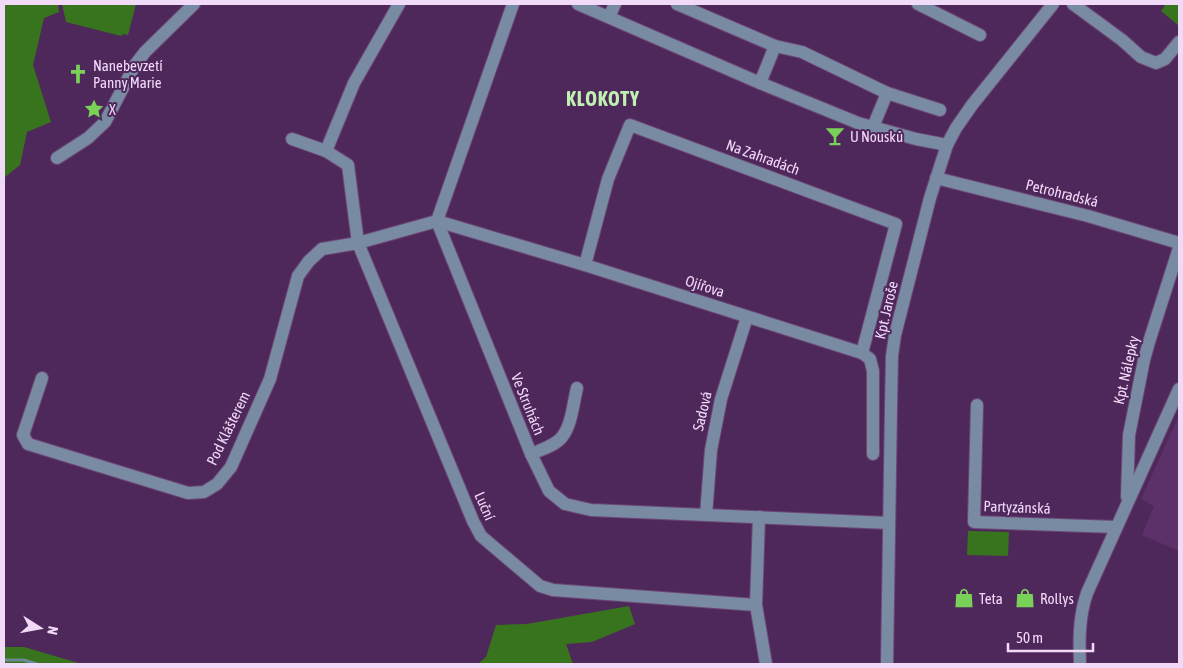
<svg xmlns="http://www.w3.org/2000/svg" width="1183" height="668" viewBox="0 0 1183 668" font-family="'Asap Condensed',sans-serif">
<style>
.built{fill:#5c3069}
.green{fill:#37741d}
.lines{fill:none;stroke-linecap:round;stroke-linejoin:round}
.stream{stroke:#6d8993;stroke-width:3}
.minor-casing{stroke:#6c4877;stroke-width:14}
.minor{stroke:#798aa3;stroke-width:12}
.labels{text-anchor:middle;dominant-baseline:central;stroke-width:4;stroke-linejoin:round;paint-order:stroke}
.poi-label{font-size:15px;fill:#f1d9f8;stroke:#4f285b;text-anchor:start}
.street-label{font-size:15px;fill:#f1d9f8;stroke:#4f285b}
.district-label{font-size:20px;font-weight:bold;letter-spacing:1px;fill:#c0f1b0;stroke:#4f285b}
</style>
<rect width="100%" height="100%" fill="#4f285b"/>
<path class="built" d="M1177,420L1179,421V551L1142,535L1154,506L1141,499Z"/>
<g class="green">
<path d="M4,4H58L59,12L44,18L33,65L51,122L27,132L20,165L4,178Z"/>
<path d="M62,4H136L128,35L123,34L121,36L66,22Z"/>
<path d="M1166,4H1179V26L1161,11Z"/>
<path d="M968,531L1009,532L1008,556L967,555Z"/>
<path d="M629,606L635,624L592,642L566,644L573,664H478L486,657L496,625L527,624Z"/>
<path d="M4,647H24L82,664H4Z"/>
</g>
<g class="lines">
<path class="stream" d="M4,660H24L37,664"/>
<defs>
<g id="minor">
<path d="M399,4L354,83L326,151L348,165L358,243L473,521L481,536L540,586L553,590L756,605"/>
<path d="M513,4L437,221L531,454L549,491L565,504L591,510L889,523"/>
<path d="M578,4L760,83L858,123L916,139L947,145"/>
<path d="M677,4L775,46L802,52L887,93L940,110"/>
<path d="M918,4L980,35"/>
<path d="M1073,4L1122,40L1141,57L1156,63L1165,59L1179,42"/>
<path d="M609,17L615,4"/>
<path d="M760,83L775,46"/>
<path d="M873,127L887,93"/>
<path d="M292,139L326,151"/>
<path d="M57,158L88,138L105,122L135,65L145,52L194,4"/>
<path d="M936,178L1088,216L1179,243"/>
<path d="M437,221L585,265L862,353L870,359L873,371V454"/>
<path d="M585,265L608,179L630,125L896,224L862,353"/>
<path d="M42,378L23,435L28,444L188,493L204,492L217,484L231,467L270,379L298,276L309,261L322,249L358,243L437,221"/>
<path d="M977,405L974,522L1116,527"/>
<path d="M531,454C540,450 555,446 562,437C572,424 573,404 577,388"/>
<path d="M1127,497L1129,435L1144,360L1149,342L1179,248"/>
<path d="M706,515L711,450L721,399L747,317"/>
<path d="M759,517L756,605L766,664"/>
<path d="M887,664L891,406L892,356L895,335L930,198L947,145L956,128L972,105L1053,4"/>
<path d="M1080,664C1079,640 1079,616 1087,593L1179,389"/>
</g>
</defs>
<use href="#minor" class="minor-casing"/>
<use href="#minor" class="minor"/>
</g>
<defs>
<symbol id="church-bare" viewBox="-9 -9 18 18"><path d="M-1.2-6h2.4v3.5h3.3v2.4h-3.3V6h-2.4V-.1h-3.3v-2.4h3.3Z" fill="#79d158" stroke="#4f285b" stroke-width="2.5" paint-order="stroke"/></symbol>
<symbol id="sight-bare" viewBox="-9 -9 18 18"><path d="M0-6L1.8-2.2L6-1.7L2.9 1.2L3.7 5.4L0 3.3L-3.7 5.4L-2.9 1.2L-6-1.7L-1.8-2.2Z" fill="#79d158" stroke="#4f285b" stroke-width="2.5" paint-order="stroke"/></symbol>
<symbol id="bar-bare" viewBox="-9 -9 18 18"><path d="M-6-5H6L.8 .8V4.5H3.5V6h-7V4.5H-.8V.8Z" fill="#79d158" stroke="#4f285b" stroke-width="2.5" paint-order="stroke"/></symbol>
<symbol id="shop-bare" viewBox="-9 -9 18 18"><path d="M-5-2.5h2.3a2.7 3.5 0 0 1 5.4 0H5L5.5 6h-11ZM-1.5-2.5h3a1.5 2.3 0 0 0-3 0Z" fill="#79d158" stroke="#4f285b" stroke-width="2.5" paint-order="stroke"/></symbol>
</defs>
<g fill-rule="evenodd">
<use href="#church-bare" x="64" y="60" width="28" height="28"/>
<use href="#sight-bare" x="80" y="95" width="28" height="28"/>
<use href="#bar-bare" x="821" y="122" width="28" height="28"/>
<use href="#shop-bare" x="950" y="584" width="28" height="28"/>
<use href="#shop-bare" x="1011" y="584" width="28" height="28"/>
</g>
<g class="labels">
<g class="poi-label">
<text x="93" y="65">Nanebevzetí<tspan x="93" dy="17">Panny Marie</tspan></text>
<text x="109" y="109">X</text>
<text x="850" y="136">U Nousků</text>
<text x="979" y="598">Teta</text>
<text x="1040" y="598">Rollys</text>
</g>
<g class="street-label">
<text transform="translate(763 157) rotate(20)">Na Zahradách</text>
<text transform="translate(1062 193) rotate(14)">Petrohradská</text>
<text transform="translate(705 286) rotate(18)">Ojířova</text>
<text transform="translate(886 310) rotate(-77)">Kpt. Jaroše</text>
<text transform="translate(1126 370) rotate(-77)">Kpt. Nálepky</text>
<text transform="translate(528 404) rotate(68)">Ve Struhách</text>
<text transform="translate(702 411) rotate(-77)">Sadová</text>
<text transform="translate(228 428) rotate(-64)">Pod Klášterem</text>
<text transform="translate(485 506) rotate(66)">Luční</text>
<text transform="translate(1017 507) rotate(2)">Partyzánská</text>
</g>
<g class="district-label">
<text x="603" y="98">KLOKOTY</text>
</g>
</g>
<rect width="1183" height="668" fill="none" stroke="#f1d9f8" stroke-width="10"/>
<g transform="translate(40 628) rotate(101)" stroke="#4f285b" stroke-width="4" paint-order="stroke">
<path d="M0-4L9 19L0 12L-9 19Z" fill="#f1d9f8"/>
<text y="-8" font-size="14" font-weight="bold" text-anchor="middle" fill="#f1d9f8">N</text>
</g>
<path d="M1008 643v8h85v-8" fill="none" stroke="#f1d9f8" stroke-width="2.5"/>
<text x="1016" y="643" font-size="15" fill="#f1d9f8" stroke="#4f285b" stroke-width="4" paint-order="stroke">50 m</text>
</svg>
